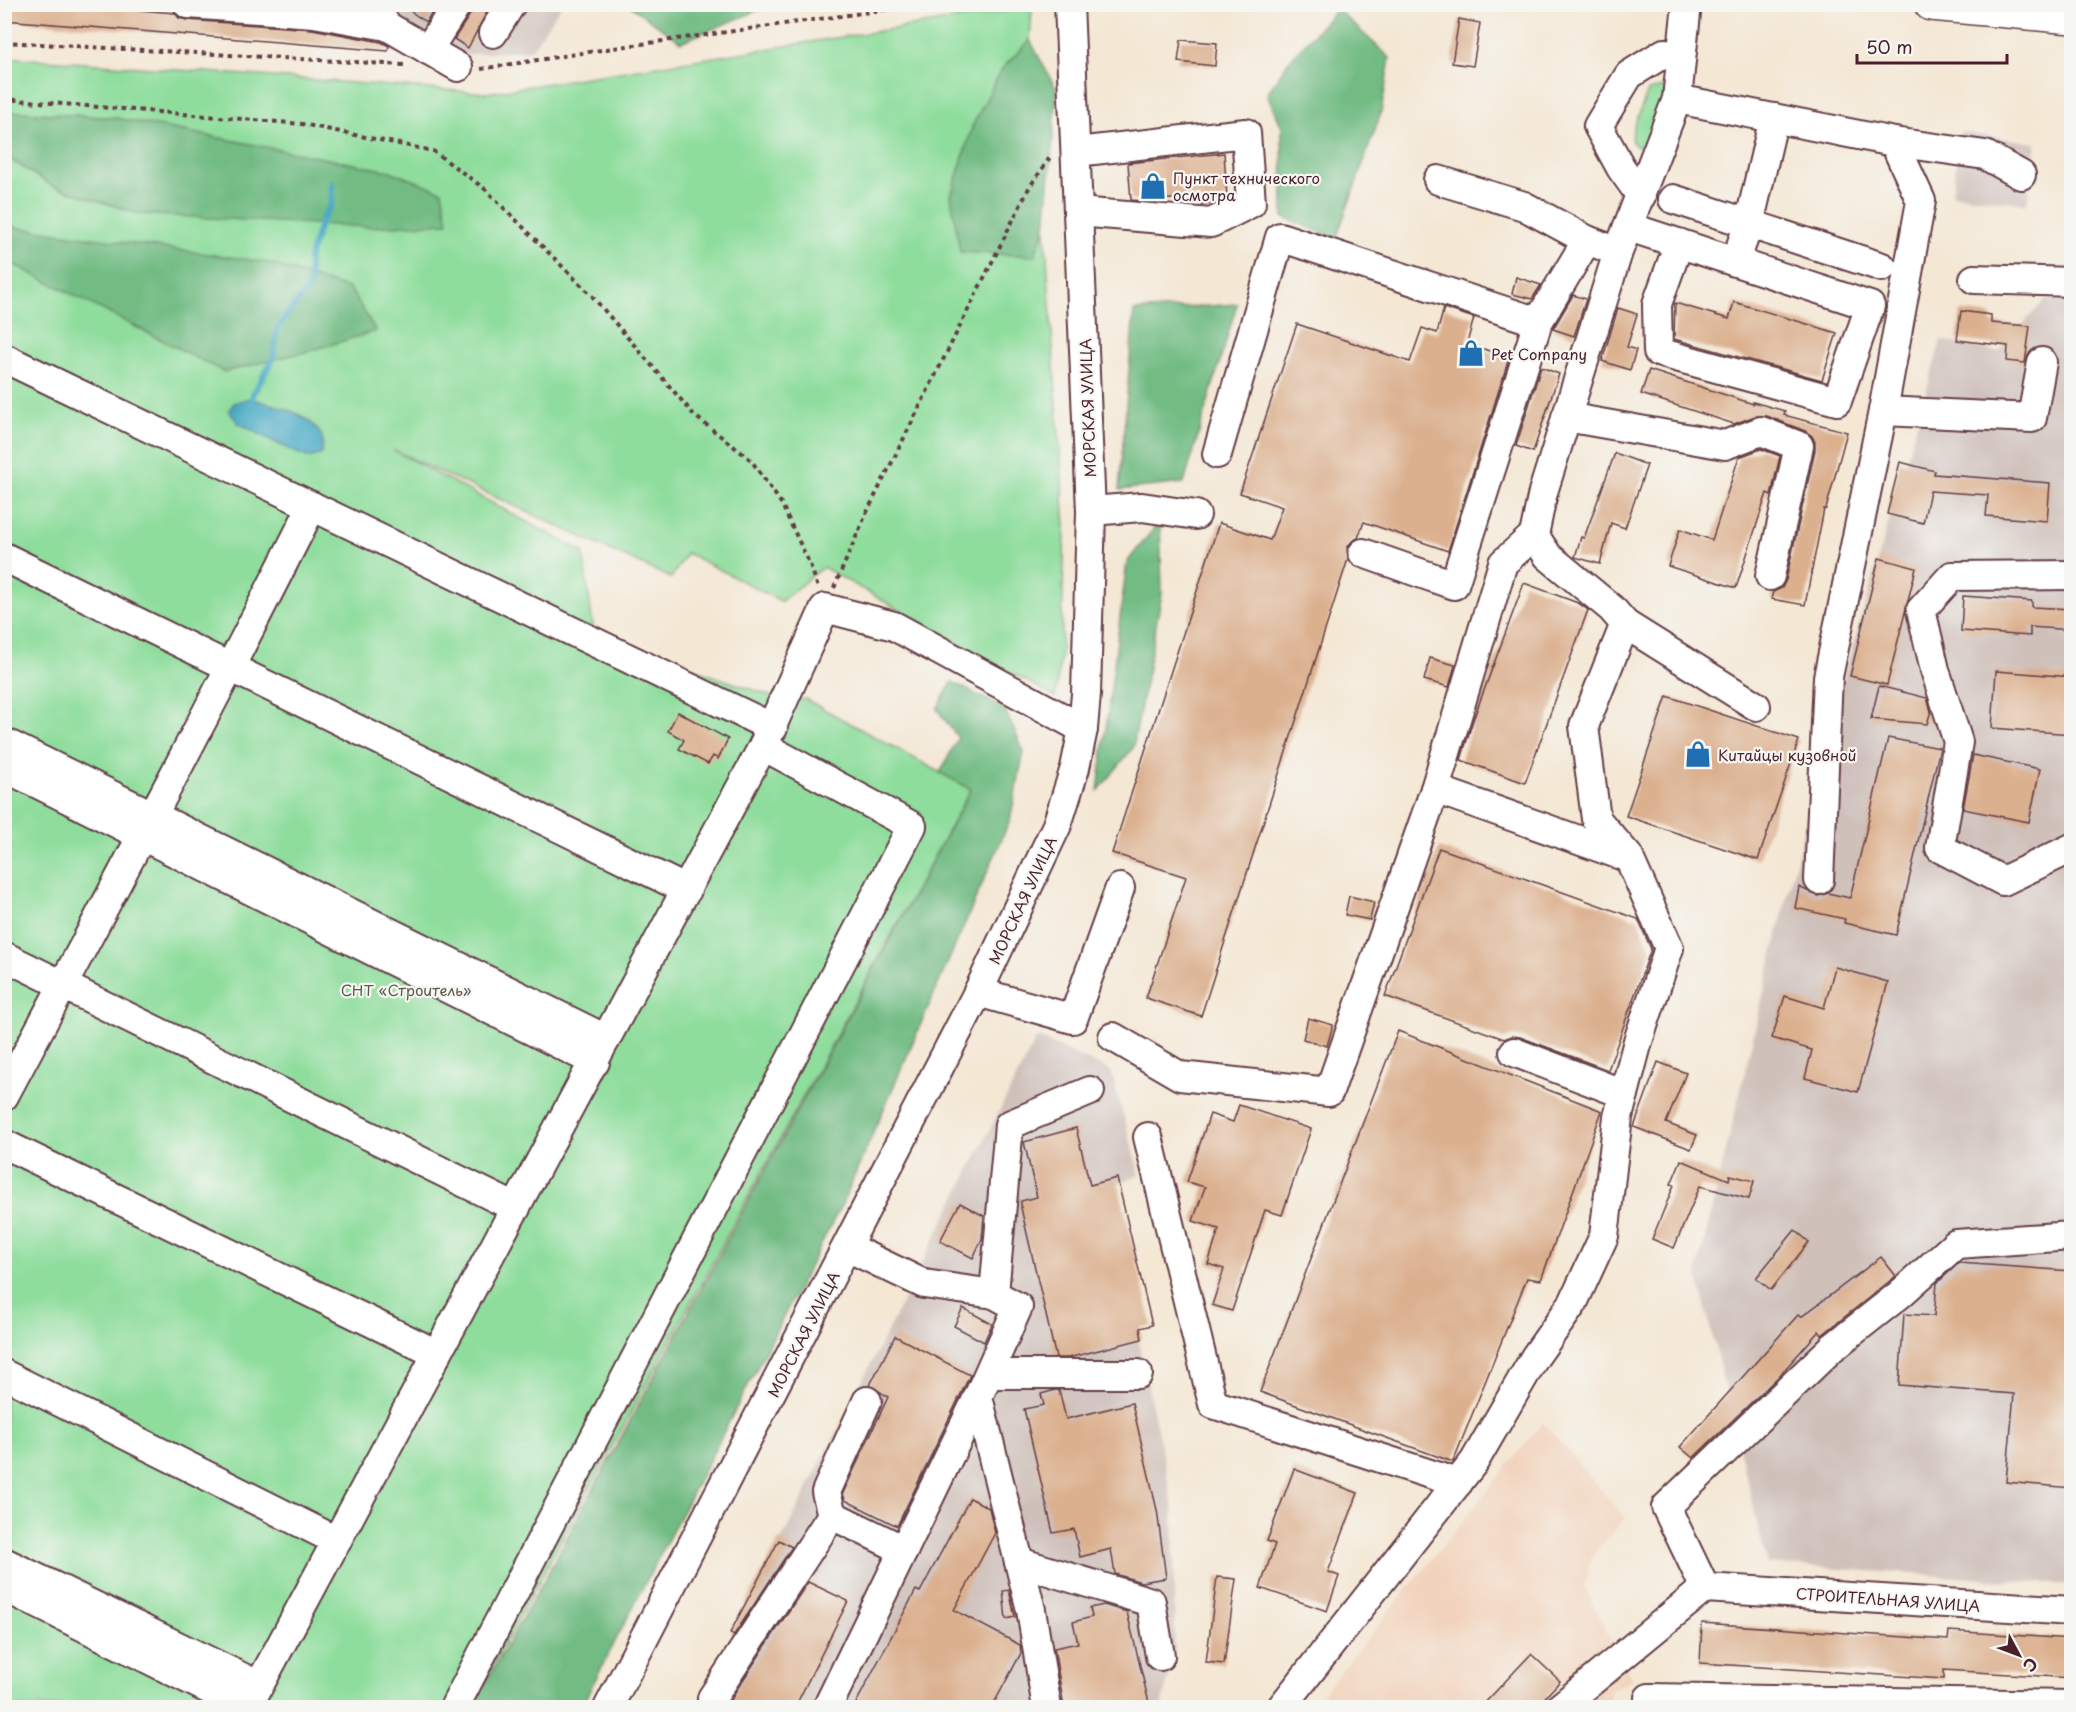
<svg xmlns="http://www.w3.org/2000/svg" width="2076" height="1712" viewBox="0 0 2076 1712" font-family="'Playpen Sans',sans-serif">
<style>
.built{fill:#f2d4be}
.industrial{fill:#cfc0ba}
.green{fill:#8edd9c;stroke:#6c7e64;stroke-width:1.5}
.forest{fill:#72bc84;stroke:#5e6e58;stroke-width:1.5}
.water{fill:#45a8c4;stroke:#486478;stroke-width:1.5}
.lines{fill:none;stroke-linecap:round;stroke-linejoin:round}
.stream{stroke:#45a8c4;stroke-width:6}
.building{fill:#dbb08f}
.minor-casing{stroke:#643d44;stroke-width:32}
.major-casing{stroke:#643d44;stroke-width:36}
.path{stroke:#643d44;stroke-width:4;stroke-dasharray:4.5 4.5;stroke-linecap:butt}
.minor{stroke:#fff;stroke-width:28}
.major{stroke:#fff;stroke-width:33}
.labels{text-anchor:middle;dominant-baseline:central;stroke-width:4.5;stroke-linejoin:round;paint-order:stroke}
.poi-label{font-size:15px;fill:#4a1f2b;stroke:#f6f6f2;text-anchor:start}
.street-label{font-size:15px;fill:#4a1f2b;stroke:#f6f6f2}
.park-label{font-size:15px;fill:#5e584d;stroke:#f6f6f2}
</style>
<rect width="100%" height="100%" fill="#f6f6f2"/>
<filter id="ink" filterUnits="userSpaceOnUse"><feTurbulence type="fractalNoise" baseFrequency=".0167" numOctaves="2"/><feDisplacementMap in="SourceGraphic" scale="12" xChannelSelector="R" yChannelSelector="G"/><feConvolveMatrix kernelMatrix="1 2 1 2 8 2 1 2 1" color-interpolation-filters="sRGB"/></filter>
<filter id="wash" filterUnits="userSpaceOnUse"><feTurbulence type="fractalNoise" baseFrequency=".008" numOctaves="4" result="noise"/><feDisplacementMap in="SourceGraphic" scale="24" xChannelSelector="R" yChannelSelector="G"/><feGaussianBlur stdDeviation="1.35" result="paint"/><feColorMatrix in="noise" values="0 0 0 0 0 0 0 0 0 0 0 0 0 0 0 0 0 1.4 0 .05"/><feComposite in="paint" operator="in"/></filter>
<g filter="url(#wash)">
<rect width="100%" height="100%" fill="#f4e7d4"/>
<path class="built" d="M1543,1422L1625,1518L1591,1557L1584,1587L1632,1679L1609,1692L1610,1707L1311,1708Z"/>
<g class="industrial">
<path d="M4,5H562L531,50L428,57L388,51L5,20Z"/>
<path d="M1961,132L2036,143L2027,204L1952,194Z"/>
<path d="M2045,300H2071V1585L1767,1564L1697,1272L1781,920L1844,677L1941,340L1998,352Z"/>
<path d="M1037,1037L1111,1071L1140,1175L1107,1188L1173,1506L1175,1650L1161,1707L696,1708Z"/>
</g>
<g class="green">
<path d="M1032,7L1030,40L1002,69L973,125L951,196L1033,256L1045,229L1065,527L1061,656L1055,697L823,567L781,601L687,553L671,578L393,450L583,552L594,634L785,701L805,699L971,789L470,1707H5V244L239,368L346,340L13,227L5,231L4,156L53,186L116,118L5,111V57L486,93Z"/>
<path d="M1662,87L1669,91L1644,147L1636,146L1632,142L1633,129L1648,91Z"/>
</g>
<g class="forest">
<path d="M764,5V8L681,42L629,5Z"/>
<path d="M1337,9L1390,58L1381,113L1336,239L1283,217L1282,127L1267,94L1288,62Z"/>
<path d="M1030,40L1057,91L1045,229L1034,256L960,252L951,196L973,125L1002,69Z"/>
<path d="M4,111L116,118L390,171L442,191L448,223L368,227L139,214L53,186L5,156Z"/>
<path d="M13,227L265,262L350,289L376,331L309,351L224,372L5,260V231Z"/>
<path d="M1237,304L1184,483L1119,490L1134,311Z"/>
<path d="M1160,521L1162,593L1133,748L1098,791L1127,562Z"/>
<path d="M952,682L1004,708L1024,752L1010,820L843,1202L581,1707H472L549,1571L971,789L940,773L958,738L937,709Z"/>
</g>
<path class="water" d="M249,398C273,405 308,411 321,435C324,440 322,448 322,454L310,458L292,451L238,423L229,411L234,403Z"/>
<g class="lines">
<path class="stream" d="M251,407L253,394L273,359L277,329L310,285L309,258L322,219L332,204V183"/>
</g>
<g id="blocks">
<g class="building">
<path d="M4,4H69L175,13L179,18L187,20L312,29L381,42L389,46L388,51L4,20Z"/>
<path d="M400,4H437L426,22Z"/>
<path d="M473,4H491L468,48L454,39L471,13Z"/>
<path d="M1459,19L1480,23L1473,66L1452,63Z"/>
<path d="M1181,40L1217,43L1215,66L1178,62Z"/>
<path d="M1224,153L1227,197L1214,203L1201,204V197L1143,201L1131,200L1128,163Z"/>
<path d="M1516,277L1541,285L1532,299L1512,294Z"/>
<path d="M1573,295L1586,299L1574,336L1553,329Z"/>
<path d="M1734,302L1837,333L1822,380L1674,339L1675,303L1729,319Z"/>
<path d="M1444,308L1474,318L1467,343L1509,358L1448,551L1364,522L1358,538L1352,541L1347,548L1348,559L1201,1016L1146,998L1186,877L1112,853L1219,523L1270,540L1282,507L1240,493L1297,324L1410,362L1422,328L1437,333Z"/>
<path d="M1618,308L1637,314L1627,347L1636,350L1630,370L1602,361Z"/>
<path d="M1961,311L1991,315V323L2030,326L2025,363L2007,361L2008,346L1957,340Z"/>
<path d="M1541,367L1559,374L1533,452L1516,446Z"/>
<path d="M1649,370L1753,404V402L1785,411L1784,415L1847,432L1826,509H1824L1805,605L1771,599L1773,592L1782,588L1786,580L1815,450V442L1812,436L1805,431L1767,416H1755L1734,424L1641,394Z"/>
<path d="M1761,449L1780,456L1771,495L1767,493L1736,588L1668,566L1680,529L1712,540L1739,457Z"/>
<path d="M1615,453L1647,465L1625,528L1611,523L1600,564L1575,557L1581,537L1584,538Z"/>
<path d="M1900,462L1935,471L1934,474L2050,483L2047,521L1986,516L1988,495L1930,491L1923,523L1887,514Z"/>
<path d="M1879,558L1916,568L1887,685L1850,676Z"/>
<path d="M1524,583L1578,603L1588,610L1525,783L1461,760L1473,720Z"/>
<path d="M1963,596L2032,601V607L2072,609V630L2030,627V636L1961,631Z"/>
<path d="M1430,658L1455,665L1449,687L1424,680Z"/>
<path d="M1996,671L2072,677V734L1992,728Z"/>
<path d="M1879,686L1927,698L1931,711L1927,724L1871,719Z"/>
<path d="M1667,696L1799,740L1758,860L1626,816Z"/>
<path d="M678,712L728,739L718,759L713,756L708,764L679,749L684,740L668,731Z"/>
<path d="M1888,738L1940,748L1896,935L1844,923L1845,919L1795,908L1799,887L1818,896L1828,893L1850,898Z"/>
<path d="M1973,755L2040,769L2029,822L1963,809Z"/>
<path d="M1439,848L1638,919L1651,949L1608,1070L1520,1037L1512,1036L1504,1039L1385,996Z"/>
<path d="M1349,896L1374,902L1370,920L1345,915Z"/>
<path d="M1835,967L1888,982L1858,1092L1805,1078L1812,1050L1772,1038L1785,996L1824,1008Z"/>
<path d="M1308,1018L1333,1025L1327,1046L1303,1039Z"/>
<path d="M1398,1031L1602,1111L1541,1280L1527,1278L1453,1462L1260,1392Z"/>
<path d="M1658,1062L1686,1073L1666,1123L1697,1135L1691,1149L1634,1127Z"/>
<path d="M1239,1105L1311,1129L1282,1215L1265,1210L1232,1311L1212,1305L1224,1269L1208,1264L1219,1229L1193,1221L1205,1187L1187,1182L1210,1114L1233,1122Z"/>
<path d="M1076,1128L1090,1185L1117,1178L1152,1325L1140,1328L1142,1339L1068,1358H1056L1021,1208V1201L1037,1197L1024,1142Z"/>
<path d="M1681,1160L1729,1180L1730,1175L1754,1181L1749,1199L1700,1186L1674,1248L1652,1239L1674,1185L1671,1184Z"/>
<path d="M960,1203L984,1216L982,1239L973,1258L940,1241Z"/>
<path d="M1795,1230L1809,1242L1771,1290L1756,1278Z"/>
<path d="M1881,1257L1896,1276L1822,1335L1819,1331L1778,1377L1693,1458L1680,1447L1798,1315L1801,1317Z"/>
<path d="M1959,1263L2072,1271V1488L2006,1482L2014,1394L1899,1385L1904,1314L1934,1316L1937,1283Z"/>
<path d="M963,1308L992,1324L984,1342L954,1326Z"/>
<path d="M895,1336L970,1375L897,1526L845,1500L843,1493L888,1397L870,1385Z"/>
<path d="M1055,1390H1059L1066,1419L1132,1403L1157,1510L1166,1578L1141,1582L1115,1574L1111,1549L1080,1557L1074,1529L1053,1533L1024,1409L1044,1405L1041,1394Z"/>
<path d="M1294,1469L1358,1493L1328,1572L1339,1576L1327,1611L1260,1588L1275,1544L1267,1541Z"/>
<path d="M970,1498L989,1508L995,1533L954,1610L1020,1645L1021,1653L992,1707H854L916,1590L920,1592Z"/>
<path d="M779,1540L792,1547L734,1635L730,1633Z"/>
<path d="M1217,1577L1236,1579L1224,1664L1206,1662Z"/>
<path d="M808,1582L848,1601L795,1707H728L735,1692Z"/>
<path d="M1009,1590L1015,1617L1006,1619L1003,1591Z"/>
<path d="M1104,1605L1127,1612L1150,1707H1064L1054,1648L1078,1643L1073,1622L1092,1617L1090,1608Z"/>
<path d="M1702,1623L1948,1640L1949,1631L2072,1639V1678L1944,1670V1679L1700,1663Z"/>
<path d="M1531,1654L1560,1681L1536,1707H1481Z"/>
</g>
</g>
</g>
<g filter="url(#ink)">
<use href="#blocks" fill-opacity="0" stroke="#643d44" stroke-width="1.5"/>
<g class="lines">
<defs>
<g id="minor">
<path d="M188,4L314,13L387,26"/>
<path d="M377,11L387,26L458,67"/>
<path d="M493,33L511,4"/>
<path d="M428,50L457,4"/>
<path d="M1677,99L1894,142L1921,201L1883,411L1828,677L1819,880"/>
<path d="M1894,142L1985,155L2021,175"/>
<path d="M1076,152L1246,133L1251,203L1211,223L1078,212"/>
<path d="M1438,180L1524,206L1587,240L1605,247"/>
<path d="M1641,196L1621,168L1598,126L1629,75L1664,53L1681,55"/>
<path d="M1673,199L1882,267"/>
<path d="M1629,227L1870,306L1837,401L1658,352L1657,304L1679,243"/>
<path d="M1735,262L1749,224L1774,118"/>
<path d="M1974,279L2072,282"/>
<path d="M4,358L773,728"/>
<path d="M1883,411L2032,418L2042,362"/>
<path d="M1566,417L1725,445L1761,431L1799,446L1770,576"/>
<path d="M1217,454L1280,237L1538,322L1587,240"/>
<path d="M1091,511L1142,507L1196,515"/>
<path d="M1534,535L1548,556L1612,609L1625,624L1584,726L1596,819L1629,857"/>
<path d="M1363,553L1454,585L1538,322"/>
<path d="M4,557L687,890"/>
<path d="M2072,575L1952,576L1921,610L1935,670L1958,742L1940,848L2003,881L2072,848"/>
<path d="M1625,624L1756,706"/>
<path d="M4,742L606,1039"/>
<path d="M4,767L595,1062"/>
<path d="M1435,789L1503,563L1534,535L1543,492L1618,252L1677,99L1687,4"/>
<path d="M4,956L516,1208"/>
<path d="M978,992L1073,1019L1120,888"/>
<path d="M1113,1037L1180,1076L1329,1092L1435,789L1629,858L1669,948L1638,1041L1618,1117L1604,1236L1573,1303L1535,1357L1474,1462L1281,1708"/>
<path d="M1514,1052L1624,1094"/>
<path d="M4,1096C108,900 213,704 312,506"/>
<path d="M1148,1137L1213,1404L1458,1483"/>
<path d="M4,1144L437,1354"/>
<path d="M847,1247L924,1284L994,1294L1018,1307L978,1397L1031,1610L1047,1708"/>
<path d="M994,1294L1009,1125L1090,1091"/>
<path d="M4,1374L337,1541"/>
<path d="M989,1374H1138"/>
<path d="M832,1515L826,1492L867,1401"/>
<path d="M4,1562L258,1685"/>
<path d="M1019,1562L1151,1602L1160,1656"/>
<path d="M4,1587L246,1708"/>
<path d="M1705,1588L1666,1507L1832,1348L1899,1295L1956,1244L2072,1236"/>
<path d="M1705,1588L2072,1611"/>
<path d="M712,1698L832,1515L904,1550"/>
<path d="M1649,1698L2072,1705"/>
<path d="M247,1708L763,746L825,608L894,626L1083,729"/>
<path d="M454,1708L912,826L763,746"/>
<path d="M608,1708L978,992L1057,825L1075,768L1083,729L1086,694L1091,511L1069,4"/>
<path d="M827,1708L978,1397"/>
<path d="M1559,1708L1705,1588"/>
</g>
<path id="major" d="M1931,4L2072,17"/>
</defs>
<use href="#minor" class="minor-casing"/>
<use href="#major" class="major-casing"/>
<g class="path">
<path d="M4,42L405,65"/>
<path d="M481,69L620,47L926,4"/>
<path d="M4,99L302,124L433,151L485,189L592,296L695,416L751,460L781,503L811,567L818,588"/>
<path d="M834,588L866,514L1029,188L1051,156"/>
</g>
<use href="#minor" class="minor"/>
<use href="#major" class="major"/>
</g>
</g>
<defs>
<symbol id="shop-bare" viewBox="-9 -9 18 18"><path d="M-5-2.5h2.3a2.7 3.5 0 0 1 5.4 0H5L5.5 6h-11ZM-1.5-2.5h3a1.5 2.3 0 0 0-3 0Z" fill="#1f6fb2" stroke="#f6f6f2" stroke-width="2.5" paint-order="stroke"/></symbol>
</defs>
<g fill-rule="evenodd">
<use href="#shop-bare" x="1134" y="167" width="38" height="38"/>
<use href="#shop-bare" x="1452" y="334" width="38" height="38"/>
<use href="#shop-bare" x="1679" y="735" width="38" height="38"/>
</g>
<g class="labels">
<g class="poi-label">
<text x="1173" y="177">Пункт технического<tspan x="1173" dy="17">осмотра</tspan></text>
<text x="1491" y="353">Pet Company</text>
<text x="1718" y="754">Китайцы кузовной</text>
</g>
<g class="street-label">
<text transform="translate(1087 408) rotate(-92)">МОРСКАЯ УЛИЦА</text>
<text transform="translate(1022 900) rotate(-65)">МОРСКАЯ УЛИЦА</text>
<text transform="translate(803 1334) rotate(-63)">МОРСКАЯ УЛИЦА</text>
<text transform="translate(1888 1599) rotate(4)">СТРОИТЕЛЬНАЯ УЛИЦА</text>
</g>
<g class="park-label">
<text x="406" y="989">СНТ «Строитель»</text>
</g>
</g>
<rect width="2076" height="1712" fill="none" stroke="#f6f6f2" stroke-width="24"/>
<g transform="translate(2019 1655) rotate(131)" stroke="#f6f6f2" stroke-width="4.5" paint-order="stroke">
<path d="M0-4.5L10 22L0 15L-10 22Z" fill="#4a1f2b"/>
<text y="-9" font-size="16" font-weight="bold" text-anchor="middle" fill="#4a1f2b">С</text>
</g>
<path d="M1857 54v9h150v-9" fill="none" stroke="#4a1f2b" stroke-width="3"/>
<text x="1866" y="54" font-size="18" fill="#4a1f2b" stroke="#f6f6f2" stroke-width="4.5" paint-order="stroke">50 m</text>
</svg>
